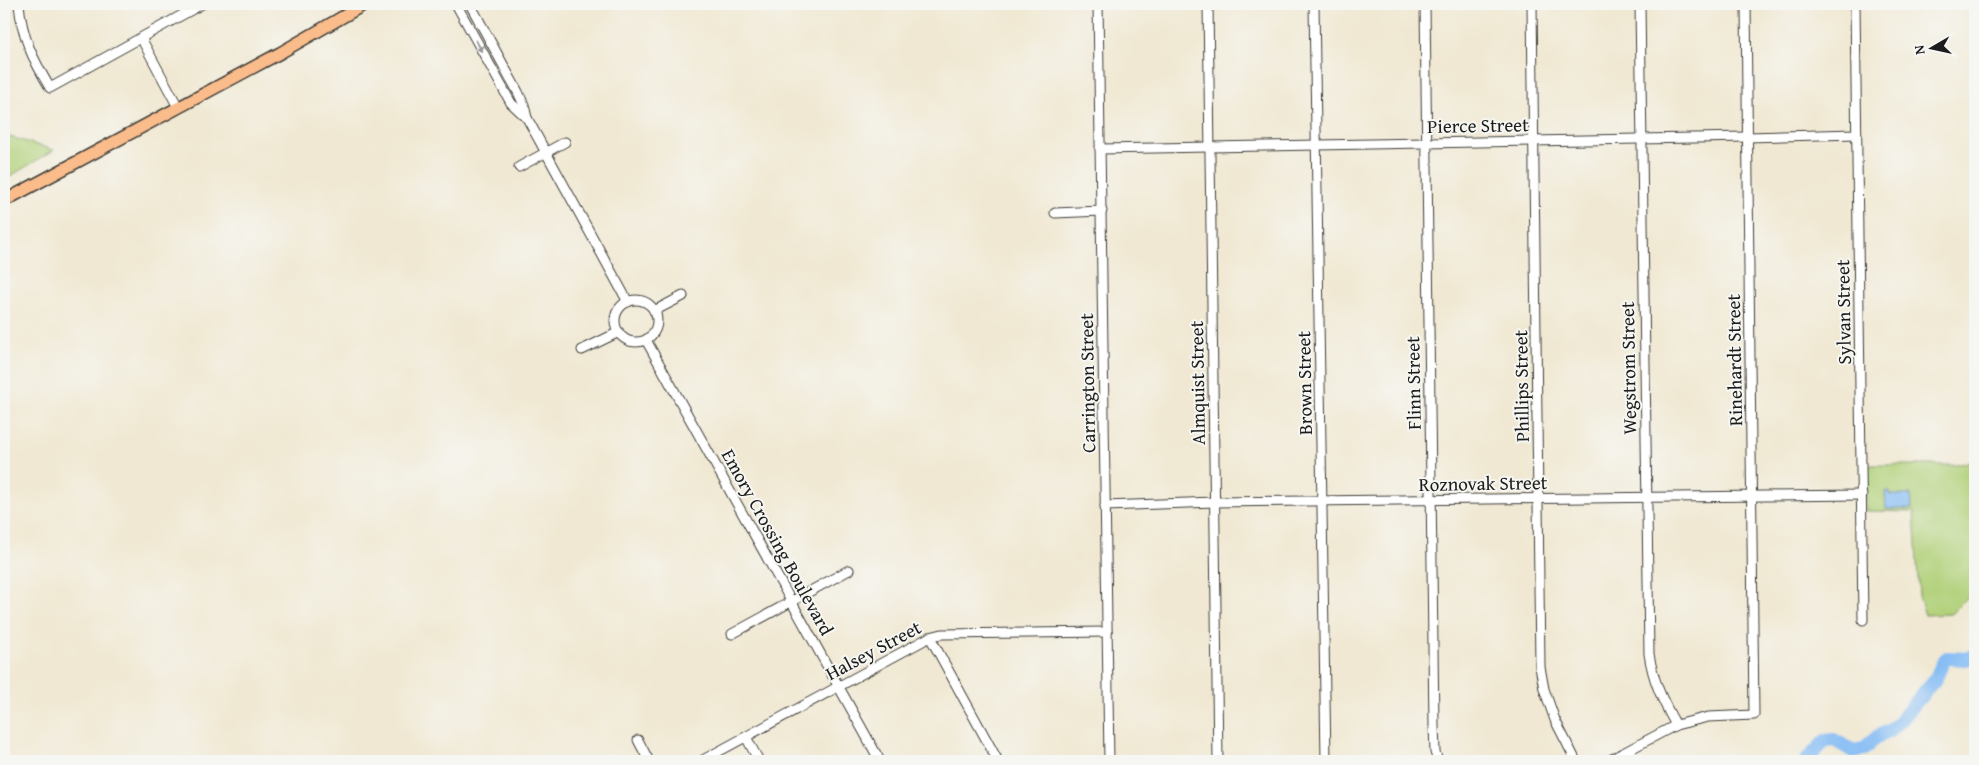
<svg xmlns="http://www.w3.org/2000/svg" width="1979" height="765" viewBox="0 0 1979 765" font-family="'Gentium Book Plus',serif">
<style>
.green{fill:#b0d078;stroke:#66764a}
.water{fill:#84bcf4;stroke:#506c88}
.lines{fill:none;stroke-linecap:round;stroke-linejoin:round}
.river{stroke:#84bcf4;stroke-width:14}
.minor-casing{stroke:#3c3b37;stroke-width:11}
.major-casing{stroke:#3c3b37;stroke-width:14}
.minor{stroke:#fff;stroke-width:9}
.major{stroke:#fabc8b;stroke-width:11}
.oneway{fill:#999}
.labels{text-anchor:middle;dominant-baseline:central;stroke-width:4;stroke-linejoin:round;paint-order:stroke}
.street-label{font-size:19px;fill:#1c1c1c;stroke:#f6f6f2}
</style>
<rect width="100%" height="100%" fill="#f6f6f2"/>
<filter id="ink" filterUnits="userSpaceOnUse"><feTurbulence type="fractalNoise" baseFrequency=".02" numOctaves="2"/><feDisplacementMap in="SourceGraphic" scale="10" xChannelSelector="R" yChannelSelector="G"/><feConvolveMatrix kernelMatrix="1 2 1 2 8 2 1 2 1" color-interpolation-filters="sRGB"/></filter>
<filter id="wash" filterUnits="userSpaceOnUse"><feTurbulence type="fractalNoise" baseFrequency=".0096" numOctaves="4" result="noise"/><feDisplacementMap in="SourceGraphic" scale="20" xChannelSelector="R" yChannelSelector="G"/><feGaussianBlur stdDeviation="1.12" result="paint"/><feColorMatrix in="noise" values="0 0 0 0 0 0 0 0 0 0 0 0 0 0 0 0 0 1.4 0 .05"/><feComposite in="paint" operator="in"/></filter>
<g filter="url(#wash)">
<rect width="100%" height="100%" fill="#f0e8d2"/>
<g class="green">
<path d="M4,128L7,136L54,150L4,180Z"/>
<path d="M1975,460V580L1969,596L1951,614L1925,615L1919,596L1914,512L1866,511L1865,465H1955Z"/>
</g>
<path class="water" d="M1885,492H1890V495H1911L1912,509H1886Z"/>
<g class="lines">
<path class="river" d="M1806,761L1825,741L1834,740L1853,751L1864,749L1875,738L1891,730L1901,720L1936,678L1943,662L1947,658L1966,659L1975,655"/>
</g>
</g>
<g filter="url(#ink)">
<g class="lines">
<defs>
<g id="minor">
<path d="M19,4C22,38 33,59 50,88L202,4"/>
<path d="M456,4L511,103L527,118"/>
<path d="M470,4L518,92L524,105L527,118L628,302"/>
<path d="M1098,4L1109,761"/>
<path d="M1208,4L1218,761"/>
<path d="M1314,4L1326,761"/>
<path d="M1425,4L1434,726L1435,752L1438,761"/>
<path d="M1532,4L1540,667L1544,689L1555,720L1576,761"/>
<path d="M1640,4L1649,654C1653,681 1663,702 1676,725"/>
<path d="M1855,4L1863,620"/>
<path d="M141,38L178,107"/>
<path d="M1100,149L1747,137L1857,134"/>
<path d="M519,167L565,142"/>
<path d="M1055,213L1102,211"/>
<circle cx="636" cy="321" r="21"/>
<path d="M654,311L683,296"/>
<path d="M646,340L880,761"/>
<path d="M582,350L619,332"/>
<path d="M1105,506L1215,502L1862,495"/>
<path d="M732,634L849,570"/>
<path d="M930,637L998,761"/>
<path d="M746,737L759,761"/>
<path d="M638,740L649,761"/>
<path d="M701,761L930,637L942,634L1107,632"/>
<path d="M1608,761L1676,725L1708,717L1754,715L1746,4"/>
</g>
<path id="major" d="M4,201L280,53L365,4"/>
</defs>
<use href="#minor" class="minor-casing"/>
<use href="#major" class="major-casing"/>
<use href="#minor" class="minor"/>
<use href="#major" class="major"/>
</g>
<defs><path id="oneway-solid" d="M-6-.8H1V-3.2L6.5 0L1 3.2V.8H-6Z" transform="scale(1.25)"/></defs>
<use class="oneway" href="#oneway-solid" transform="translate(479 46) rotate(61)"/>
</g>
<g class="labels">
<g class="street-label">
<text transform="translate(1478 125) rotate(-1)">Pierce Street</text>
<text transform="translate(1843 312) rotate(-91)">Sylvan Street</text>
<text transform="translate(1734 360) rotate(-91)">Rinehardt Street</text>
<text transform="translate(1628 368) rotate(-91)">Wegstrom Street</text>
<text transform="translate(1087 383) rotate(-91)">Carrington Street</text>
<text transform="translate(1197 383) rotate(-91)">Almquist Street</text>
<text transform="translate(1304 383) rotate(-91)">Brown Street</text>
<text transform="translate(1413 383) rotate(-91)">Flinn Street</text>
<text transform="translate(1521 386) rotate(-91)">Phillips Street</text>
<text transform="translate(1483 483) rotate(-1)">Roznovak Street</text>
<text transform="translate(778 542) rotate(61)">Emory Crossing Boulevard</text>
<text transform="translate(873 650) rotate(-28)">Halsey Street</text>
</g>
</g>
<rect width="1979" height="765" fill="none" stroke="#f6f6f2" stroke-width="20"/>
<g transform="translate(1932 48) rotate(261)" stroke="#f6f6f2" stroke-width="4" paint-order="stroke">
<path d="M0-4L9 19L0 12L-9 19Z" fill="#1c1c1c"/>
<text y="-8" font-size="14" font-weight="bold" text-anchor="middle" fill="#1c1c1c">N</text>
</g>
</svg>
